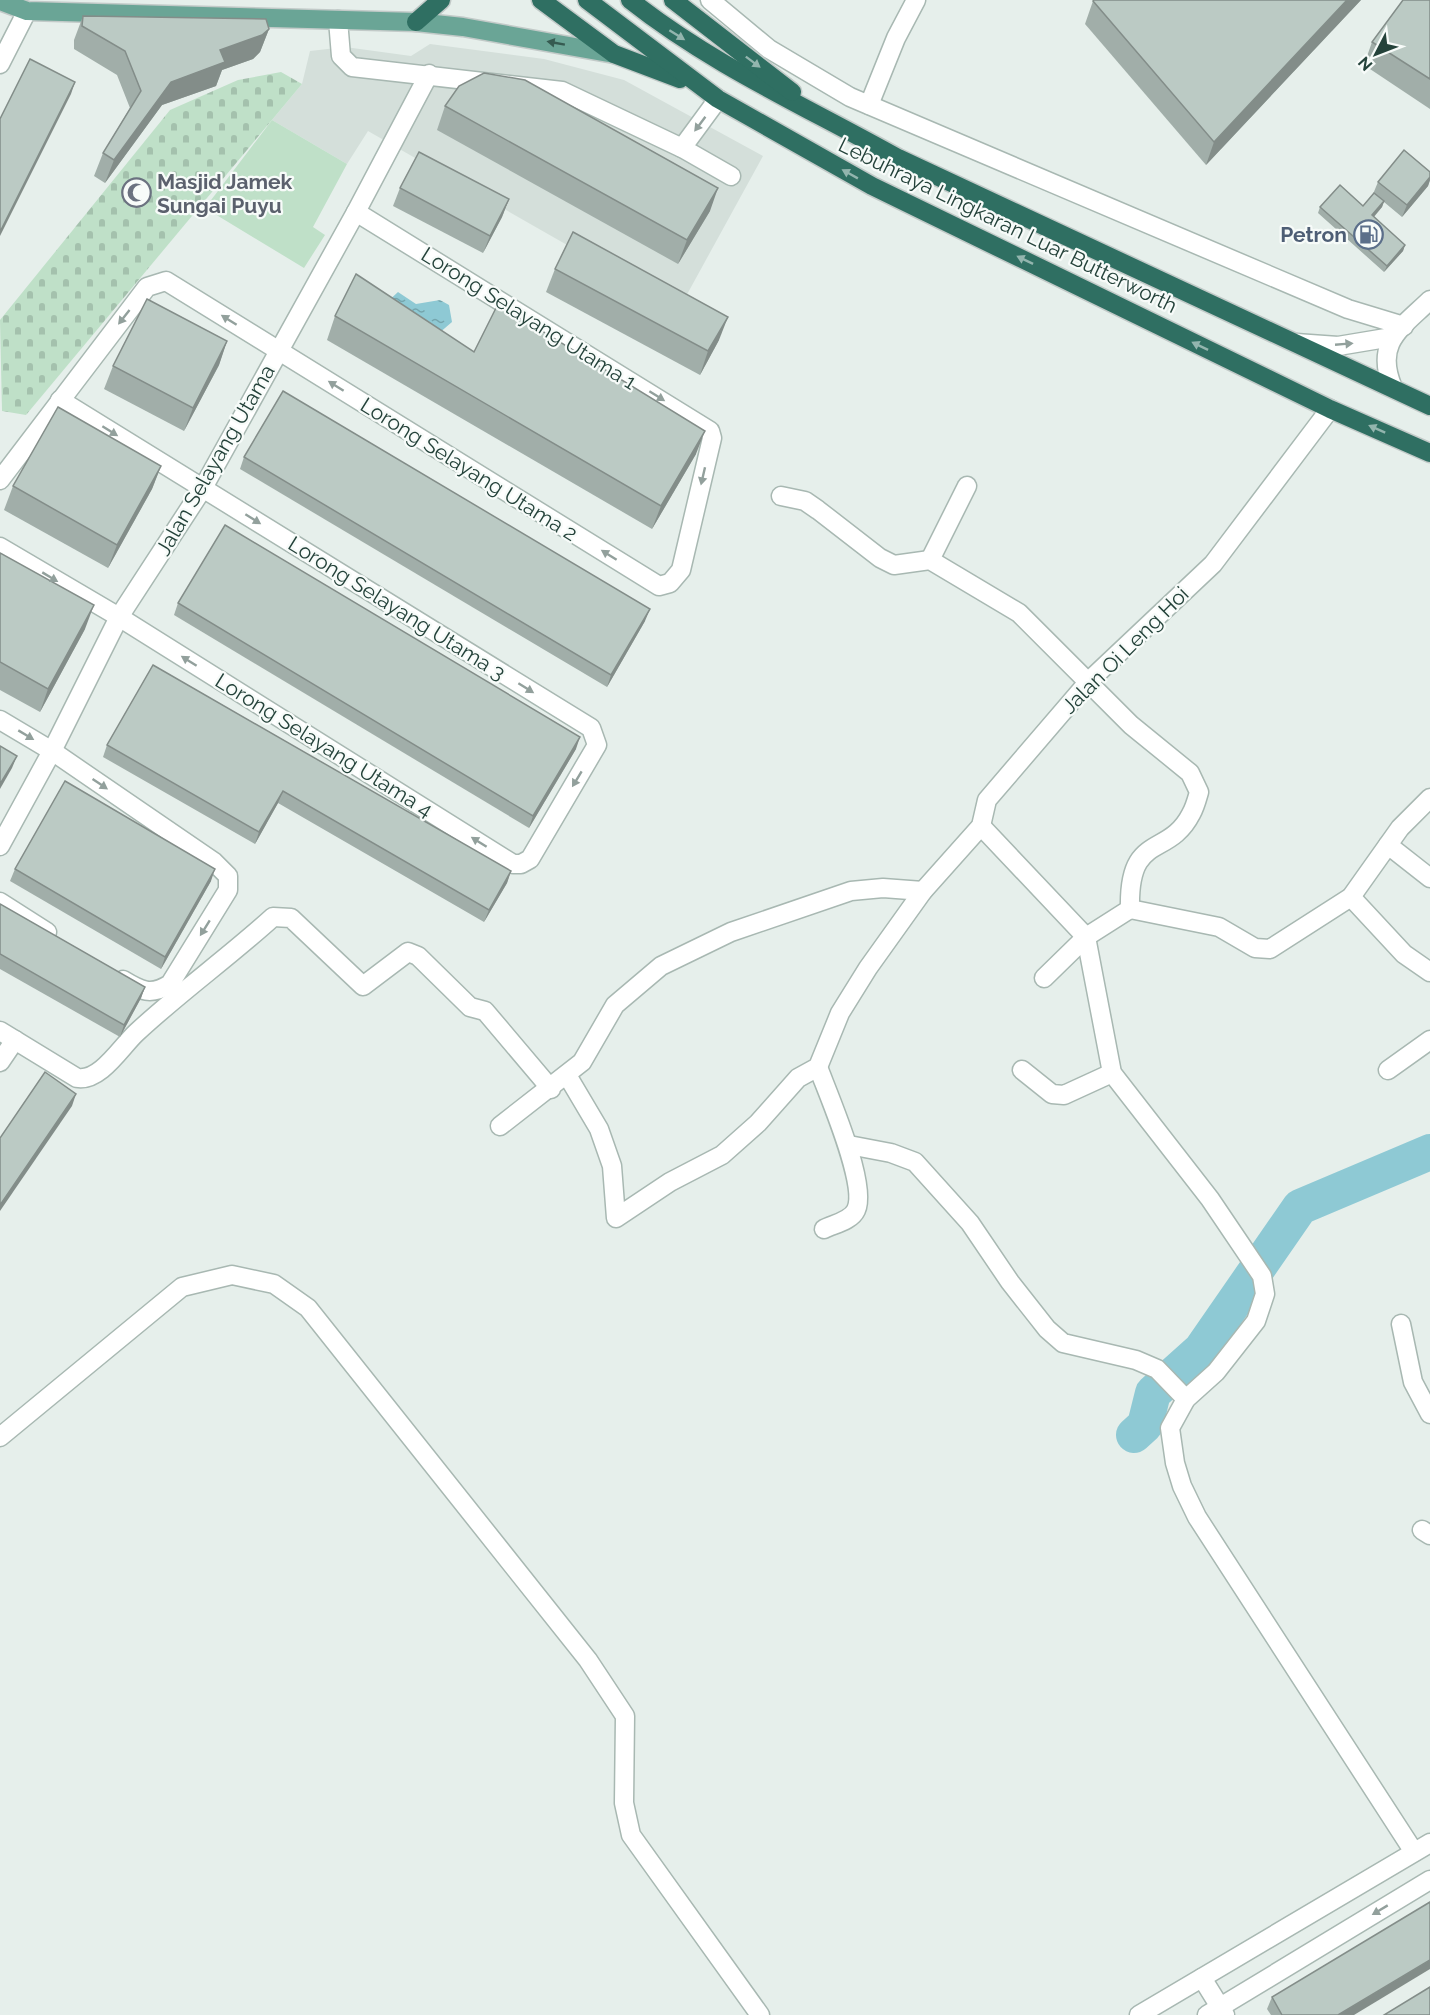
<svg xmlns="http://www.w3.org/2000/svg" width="1430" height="2015" viewBox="0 0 1430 2015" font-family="Raleway,sans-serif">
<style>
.built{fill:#d4dfda}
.cemetery{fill:url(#cemetery-stones)}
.park{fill:#bfe0c8}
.water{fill:url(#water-ripples)}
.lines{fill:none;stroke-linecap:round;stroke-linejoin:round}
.river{stroke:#8ec9d4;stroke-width:36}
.minor-casing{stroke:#a8b8b2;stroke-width:21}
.major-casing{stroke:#c2cac8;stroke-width:21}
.highway-casing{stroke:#c2cac8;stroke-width:21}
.minor{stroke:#fff;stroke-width:18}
.major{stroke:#6aa596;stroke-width:18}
.highway{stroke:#2f6f62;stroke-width:18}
.wall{fill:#a1aea9}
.shaded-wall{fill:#838d89}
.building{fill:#bbcac4;stroke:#838d89;stroke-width:1.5}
.oneway{fill:#93b5ae}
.oneway2{fill:#365b51}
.oneway3{fill:#92a09c}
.labels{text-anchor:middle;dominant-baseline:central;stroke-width:4.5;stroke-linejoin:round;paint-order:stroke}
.worship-label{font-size:21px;font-weight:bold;fill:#5b616d;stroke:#f7fbf9;text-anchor:start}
.street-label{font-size:21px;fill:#24423a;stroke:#f7fbf9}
.service-label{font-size:21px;font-weight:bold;fill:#4e5e75;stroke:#f7fbf9;text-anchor:end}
</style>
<defs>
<pattern id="cemetery-stones" width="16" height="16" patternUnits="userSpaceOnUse" patternTransform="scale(1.5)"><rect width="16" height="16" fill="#bfe0c8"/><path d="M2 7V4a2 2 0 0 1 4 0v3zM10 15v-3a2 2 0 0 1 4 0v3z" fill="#a4c1ad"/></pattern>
<pattern id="water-ripples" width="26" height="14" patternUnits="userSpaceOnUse" patternTransform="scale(1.5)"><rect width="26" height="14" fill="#8ec9d4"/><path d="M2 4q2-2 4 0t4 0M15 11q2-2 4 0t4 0" fill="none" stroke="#74a5ad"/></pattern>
</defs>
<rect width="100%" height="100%" fill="#e6efeb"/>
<path class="built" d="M430,44L544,59L624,80L763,156L679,309L368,131L347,164L272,120L302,84L310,51L345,47L411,56Z"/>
<path class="cemetery" d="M281,72L302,84L26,415L2,411L0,320L170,110L238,80Z"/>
<path class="park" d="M272,120L347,164L313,227L325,235L304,268L205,208Z"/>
<path class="water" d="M398,292L416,304L440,300L449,305L452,322L438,334L384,305Z"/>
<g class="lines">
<path class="river" d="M1134,1435L1145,1425L1153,1393L1201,1350L1300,1207L1430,1152"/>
<defs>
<g id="minor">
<path d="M710,0L769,49L850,97L1348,309L1404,326"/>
<path d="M338,20L341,56L352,67L562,91L682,148L731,176"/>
<path d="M0,64L27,11"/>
<path d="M869,105L896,38L916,0"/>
<path d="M682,148L718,99"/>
<path d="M1296,343L1338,346L1392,337"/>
<path d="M1393,388C1374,343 1400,329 1430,300"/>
<path d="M0,480L147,287L166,281L659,586L670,583L681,570L712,438L710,431L356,212"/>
<path d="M781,496L805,501L818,510L880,558L894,565L930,560L1019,613L1131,725L1190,773L1199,792C1197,799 1195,807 1191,814C1168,859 1128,831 1130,909L1086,937L1044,978"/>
<path d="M0,547L119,617L513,864H521L530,859L597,745L591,728L60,400"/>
<path d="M930,560L967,486"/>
<path d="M0,720L52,751L214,862L228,876V890L170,984C151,996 141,991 123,980"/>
<path d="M981,826L1086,937L1112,1073L1210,1199L1262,1276L1265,1294L1256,1321L1216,1372L1186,1399L1170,1428L1175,1463L1182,1486L1197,1517L1414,1852"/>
<path d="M1388,845L1430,878"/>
<path d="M0,846L52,751L119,617L203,488L356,212L429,74"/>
<path d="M1351,897L1404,954L1430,972"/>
<path d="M0,902L47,932"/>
<path d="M1130,909L1219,927L1255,948L1270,949L1351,897L1400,828L1430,798"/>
<path d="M0,1031L77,1078C100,1082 121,1047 136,1033C180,992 229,957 273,917L291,918L363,986L408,952L418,956L470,1007L485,1011L551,1089"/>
<path d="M0,1062L15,1040"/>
<path d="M818,1067C828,1094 868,1185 856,1210C851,1221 834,1224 824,1229"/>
<path d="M1022,1070L1052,1094L1064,1095L1112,1073"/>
<path d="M1388,1070L1430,1040"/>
<path d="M567,1075L599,1129L612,1166L616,1218L670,1182L722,1155L758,1123L798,1078L818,1067L840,1013L868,968L923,891L981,826L987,800L1089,681L1213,564L1330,409"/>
<path d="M500,1126L582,1062L615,1005L661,966L731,932L851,891L883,888L923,891"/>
<path d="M849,1145L891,1153L915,1162L970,1223L1010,1282L1047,1329L1063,1343L1136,1360L1157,1369L1186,1399"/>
<path d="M1401,1324L1413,1382L1430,1414"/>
<path d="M0,1437L182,1287L232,1275L274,1284L308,1308L588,1660L625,1716L624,1803L631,1835L760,2015"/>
<path d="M1422,1530L1430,1535"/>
<path d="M1202,1978L1225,2015"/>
<path d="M1139,2015L1430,1843"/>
<path d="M1207,2015L1430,1880"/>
</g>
<path id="major" d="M0,1L27,11L416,22L463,27L614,54"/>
<g id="highway">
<path d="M541,0L614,54L680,79"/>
<path d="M587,0L718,99L872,186L1330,409L1430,453"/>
<path d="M630,0C712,65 807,107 898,158L1430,406"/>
<path d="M673,0L792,92"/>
<path d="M416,22L441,0"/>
</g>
</defs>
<use href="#minor" class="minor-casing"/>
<use href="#major" class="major-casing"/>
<use href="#highway" class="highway-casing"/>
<use href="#minor" class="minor"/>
<use href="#major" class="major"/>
<use href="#highway" class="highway"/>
</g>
<g class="wall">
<path d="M1361,0L1206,165L1085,24L1093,1Z"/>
<path d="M1430,0V109L1364,65L1372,42Z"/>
<path d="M83,16L269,29L260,52L253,59L222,70L216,86L162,105L105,183L94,176L103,153L130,108L117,75L74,49V40Z"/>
<path d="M445,106L710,211L678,264L437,130Z"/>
<path d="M1430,172V180L1428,186L1402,217L1384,202L1382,207L1374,217L1405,245L1403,251L1384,272L1318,213L1320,207L1363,206L1373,194L1378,182Z"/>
<path d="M400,188L509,199L502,217L483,253L393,206Z"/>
<path d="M555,269L719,340L700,375L546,292Z"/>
<path d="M335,316L474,352L696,454L652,529L327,340Z"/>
<path d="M227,341L219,365L184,431L104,389L113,366Z"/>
<path d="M244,457L645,621L607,687L240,469Z"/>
<path d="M161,466L152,489L108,568L4,510L13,486Z"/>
<path d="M0,553L85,629L40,712L0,690Z"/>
<path d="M178,603L576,749L529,828L174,615Z"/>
<path d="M153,665L511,871L507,883L484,922L278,803L255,844L103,757L107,745Z"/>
<path d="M15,869L211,881L161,969L10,881Z"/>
<path d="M0,904L145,987L141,998L120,1037L0,969Z"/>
<path d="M1272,1997L1354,2015H1271L1267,2009Z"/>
</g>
<g class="shaded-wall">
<path d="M1347,0H1361L1206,165L1214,142Z"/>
<path d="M269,29L260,52L253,59L222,70L216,86L162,105L105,183L114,160L171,82L220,50Z"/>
<path d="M75,82L71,94L0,236V232Z"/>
<path d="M1430,177V180L1428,186L1402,217L1407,205Z"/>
<path d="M718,188L710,211L678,264L687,240Z"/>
<path d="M509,199L502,217L483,253L490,236Z"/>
<path d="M1384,201L1382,207L1370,221L1372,215Z"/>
<path d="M1405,245L1403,251L1384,272L1387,266Z"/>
<path d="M728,317L719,340L700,375L708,351Z"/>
<path d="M227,341L219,365L184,431L193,408Z"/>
<path d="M705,431L696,454L652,529L661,506Z"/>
<path d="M161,466L152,489L108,568L117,545Z"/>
<path d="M94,605L85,629L40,712L48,689Z"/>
<path d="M650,609L645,621L607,687L611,675Z"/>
<path d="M580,737L576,749L529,828L533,816Z"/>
<path d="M17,756L12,768L0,789V784Z"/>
<path d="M283,791L278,803L255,844L259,832Z"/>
<path d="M215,869L211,881L161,969L165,957Z"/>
<path d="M511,871L507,883L484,922L489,910Z"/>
<path d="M145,987L141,998L120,1037L124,1025Z"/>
<path d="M76,1094L72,1106L0,1211V1205Z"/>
<path d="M1430,1960V1969L1354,2015H1338Z"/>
</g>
<g class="building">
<path d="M1094,0H1347L1214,142L1093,1Z"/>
<path d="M1403,0H1430V79L1372,42Z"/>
<path d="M83,16L266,19L269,29L262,35L220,50L225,62L171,82L114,160L103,153L141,91L125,51L82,26Z"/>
<path d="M30,59L75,82L0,232V119Z"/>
<path d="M484,73L525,80L718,188L687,240L445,106L459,86Z"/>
<path d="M1404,150L1430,172V177L1407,205L1378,182Z"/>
<path d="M419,152L509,199L490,236L400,188Z"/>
<path d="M1340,185L1363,206L1374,193L1384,201L1372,215L1405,245L1387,266L1320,207Z"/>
<path d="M573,232L728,317L708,351L555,269Z"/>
<path d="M356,274L474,352L498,304L705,431L661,506L335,316Z"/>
<path d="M147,299L227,341L193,408L113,366Z"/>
<path d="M283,391L650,609L611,675L244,457Z"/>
<path d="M58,407L161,466L117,545L13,486Z"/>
<path d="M225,525L580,737L533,816L178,603Z"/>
<path d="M0,553L94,605L48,689L0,662Z"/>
<path d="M153,665L511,871L489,910L283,791L259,832L107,745Z"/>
<path d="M0,746L17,756L0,784Z"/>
<path d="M65,781L215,869L165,957L15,869Z"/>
<path d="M0,904L145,987L124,1025L0,954Z"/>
<path d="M45,1072L76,1094L0,1205V1138Z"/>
<path d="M1430,1902V1960L1338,2015H1282L1272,1997Z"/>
<path d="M1430,1987V2015H1384Z"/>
</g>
<defs><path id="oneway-solid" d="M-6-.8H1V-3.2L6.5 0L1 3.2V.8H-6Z" transform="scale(1.5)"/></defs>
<g class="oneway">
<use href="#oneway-solid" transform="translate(677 35) rotate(32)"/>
<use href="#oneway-solid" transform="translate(753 62) rotate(37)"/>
<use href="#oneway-solid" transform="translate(850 174) rotate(-151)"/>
<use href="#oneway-solid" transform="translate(1025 260) rotate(-154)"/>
<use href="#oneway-solid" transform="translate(1200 346) rotate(-154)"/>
<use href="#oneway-solid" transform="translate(1377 429) rotate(-156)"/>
</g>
<use class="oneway2" href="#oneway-solid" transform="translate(556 43) rotate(-170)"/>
<g class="oneway3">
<use href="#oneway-solid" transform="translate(700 124) rotate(127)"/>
<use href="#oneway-solid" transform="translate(124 317) rotate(128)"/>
<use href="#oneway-solid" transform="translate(229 320) rotate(-148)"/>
<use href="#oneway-solid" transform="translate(1344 344) rotate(-5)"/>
<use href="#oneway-solid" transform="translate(336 386) rotate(-148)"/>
<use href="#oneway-solid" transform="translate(657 396) rotate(32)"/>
<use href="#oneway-solid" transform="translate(110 431) rotate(32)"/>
<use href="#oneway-solid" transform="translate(703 476) rotate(103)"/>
<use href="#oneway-solid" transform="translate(253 519) rotate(32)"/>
<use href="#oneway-solid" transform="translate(609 555) rotate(-148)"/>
<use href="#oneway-solid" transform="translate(50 577) rotate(31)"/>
<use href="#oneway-solid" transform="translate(189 661) rotate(-148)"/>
<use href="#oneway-solid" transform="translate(526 688) rotate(32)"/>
<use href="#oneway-solid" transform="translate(26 735) rotate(31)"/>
<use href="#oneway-solid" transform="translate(577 779) rotate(121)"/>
<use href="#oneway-solid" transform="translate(100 784) rotate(34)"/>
<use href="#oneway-solid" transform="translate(479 842) rotate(-148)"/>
<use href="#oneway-solid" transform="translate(205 928) rotate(122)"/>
<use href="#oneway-solid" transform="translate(1380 1910) rotate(149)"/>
</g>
<defs>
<symbol id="mosque-ring" viewBox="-11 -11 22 22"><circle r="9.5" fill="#f7fbf9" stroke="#6b7280" stroke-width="1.5"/><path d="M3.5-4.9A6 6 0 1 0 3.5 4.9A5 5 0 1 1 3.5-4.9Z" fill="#6b7280"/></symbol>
<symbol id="fuel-ring" viewBox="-11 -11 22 22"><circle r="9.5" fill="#f7fbf9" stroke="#5c6f8a" stroke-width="1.5"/><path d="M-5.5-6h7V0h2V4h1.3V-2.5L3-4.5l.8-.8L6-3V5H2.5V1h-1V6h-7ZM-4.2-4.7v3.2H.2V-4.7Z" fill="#5c6f8a"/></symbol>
</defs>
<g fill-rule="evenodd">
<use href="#mosque-ring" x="120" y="176" width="33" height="33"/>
<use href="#fuel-ring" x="1352" y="218" width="33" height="33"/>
</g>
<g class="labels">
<g class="worship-label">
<text x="157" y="181">Masjid Jamek<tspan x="157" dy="24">Sungai Puyu</tspan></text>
</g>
<g class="street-label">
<text transform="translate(1008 225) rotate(26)">Lebuhraya Lingkaran Luar Butterworth</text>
<text transform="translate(529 318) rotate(32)">Lorong Selayang Utama 1</text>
<text transform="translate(215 460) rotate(-60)">Jalan Selayang Utama</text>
<text transform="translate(469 469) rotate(32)">Lorong Selayang Utama 2</text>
<text transform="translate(397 608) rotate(32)">Lorong Selayang Utama 3</text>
<text transform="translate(1125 650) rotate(-45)">Jalan Oi Leng Hoi</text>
<text transform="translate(324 745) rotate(32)">Lorong Selayang Utama 4</text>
</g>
<g class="service-label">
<text x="1347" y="234">Petron</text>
</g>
</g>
<g transform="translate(1376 54) rotate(228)" stroke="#f7fbf9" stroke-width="4.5" paint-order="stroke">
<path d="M0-4.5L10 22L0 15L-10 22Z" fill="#24423a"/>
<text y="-9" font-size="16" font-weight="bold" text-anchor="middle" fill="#24423a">N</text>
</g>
</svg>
